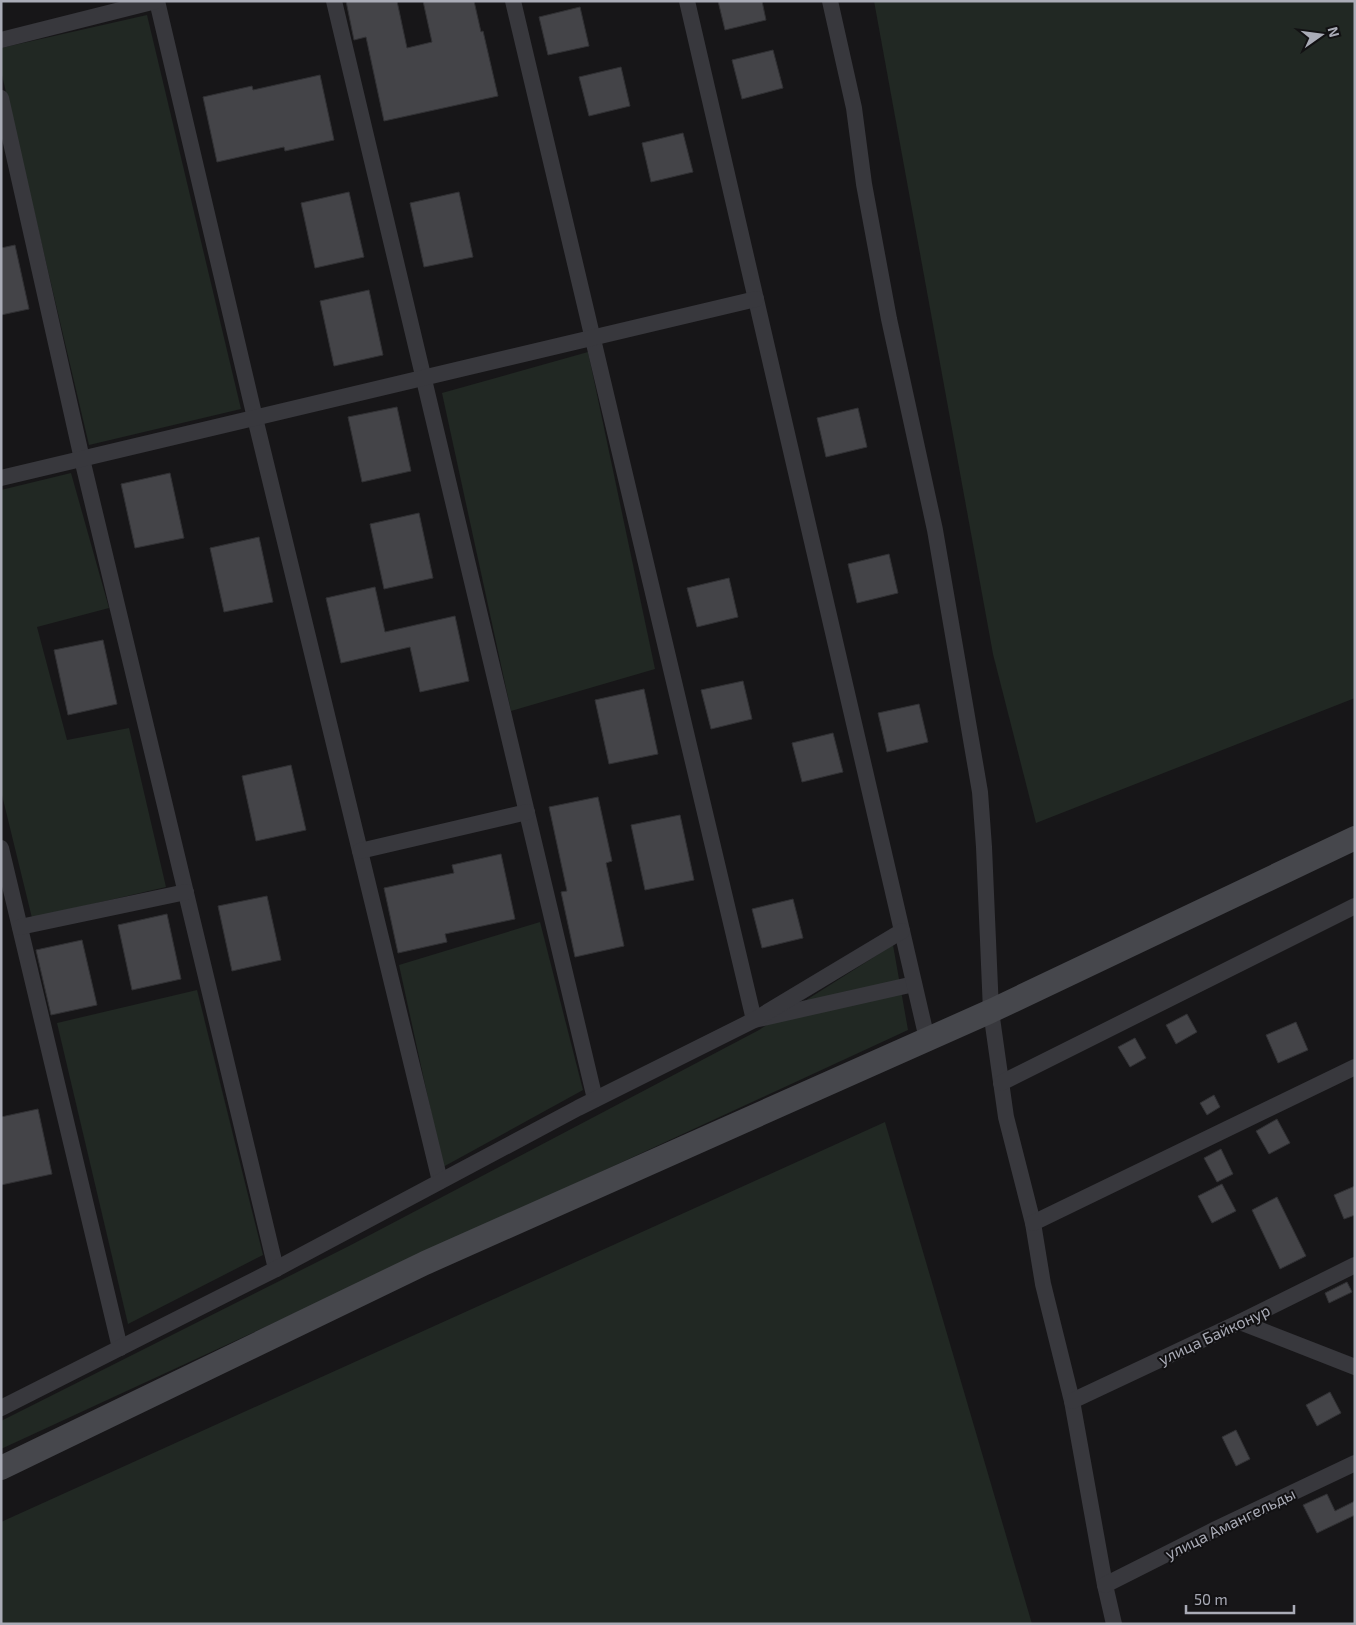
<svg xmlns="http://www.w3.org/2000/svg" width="1356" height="1625" viewBox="0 0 1356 1625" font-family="'Exo 2',sans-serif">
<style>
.green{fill:#212823}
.building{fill:#444448;stroke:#313134}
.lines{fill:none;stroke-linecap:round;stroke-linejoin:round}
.street{stroke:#38383d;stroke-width:16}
.secondary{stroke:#46474c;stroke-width:24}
.labels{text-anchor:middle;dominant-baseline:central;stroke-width:4;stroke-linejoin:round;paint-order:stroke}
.street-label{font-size:16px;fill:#aaacb7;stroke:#121113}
</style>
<rect width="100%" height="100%" fill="#171618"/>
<g class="green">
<path d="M874,1H1355V698L1036,823L993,654Z"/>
<path d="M147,15L241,409L89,445L1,71V48Z"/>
<path d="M588,352L655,669L511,711L442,393Z"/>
<path d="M71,473L109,608L37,627L67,740L129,728L166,887L32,918L1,791V490Z"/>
<path d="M540,922L583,1090L443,1167L399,965Z"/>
<path d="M893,945L908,1030L1,1449V1421L349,1246L759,1030Z"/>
<path d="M197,990L263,1255L128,1324L57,1023Z"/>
<path d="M885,1122L1032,1624H1V1522Z"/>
</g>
<g class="building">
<path d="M346,1H397L407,48L432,42L423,1H474L481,32L483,31L498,96L384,121L366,37L354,40Z"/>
<path d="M718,1H762L766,20L725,30Z"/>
<path d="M580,7L589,46L548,55L539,17Z"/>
<path d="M773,50L783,88L742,99L732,60Z"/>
<path d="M621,67L630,106L589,116L579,77Z"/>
<path d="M320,75L334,140L285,151L284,147L217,162L203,97L252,86L253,90Z"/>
<path d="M683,133L693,172L651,182L642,143Z"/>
<path d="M349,192L364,257L315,268L301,203Z"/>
<path d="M459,192L473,257L424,267L410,203Z"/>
<path d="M15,245L29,309L1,315V248Z"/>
<path d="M369,290L383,355L334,366L320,301Z"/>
<path d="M397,407L411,471L362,482L348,417Z"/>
<path d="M858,408L867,447L826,457L817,418Z"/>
<path d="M170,473L184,538L135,548L121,484Z"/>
<path d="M419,513L433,578L384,589L370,524Z"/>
<path d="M259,537L273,602L224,612L210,548Z"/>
<path d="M889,554L898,593L857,603L848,564Z"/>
<path d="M729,578L738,617L697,627L687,588Z"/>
<path d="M375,587L385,632L455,616L469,681L420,692L410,647L341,663L326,598Z"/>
<path d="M103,640L117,704L68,715L54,650Z"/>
<path d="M743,681L752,719L711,729L701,690Z"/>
<path d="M644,689L658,754L609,764L595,700Z"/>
<path d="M919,704L928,742L887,752L878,713Z"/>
<path d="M833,733L843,772L802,782L792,743Z"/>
<path d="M291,765L306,830L256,841L242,776Z"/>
<path d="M598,797L612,861L606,863L624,946L575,957L561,892L567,891L549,807Z"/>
<path d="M680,815L694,880L645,890L631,825Z"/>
<path d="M501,854L515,919L445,934L447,942L398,953L384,888L454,873L452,865Z"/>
<path d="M267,896L281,960L232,971L218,906Z"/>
<path d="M793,899L803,938L762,948L752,909Z"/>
<path d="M167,914L181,979L132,990L118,925Z"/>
<path d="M82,940L97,1005L51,1015L36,950Z"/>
<path d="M1187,1014L1197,1032L1176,1044L1166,1025Z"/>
<path d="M1296,1022L1308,1050L1278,1063L1266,1035Z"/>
<path d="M1135,1038L1146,1058L1130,1067L1118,1047Z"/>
<path d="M1214,1095L1220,1107L1207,1115L1200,1103Z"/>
<path d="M38,1109L52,1174L1,1185V1117Z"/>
<path d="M1277,1119L1290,1143L1269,1154L1256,1131Z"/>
<path d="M1221,1149L1233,1174L1217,1182L1204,1158Z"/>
<path d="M1222,1184L1236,1211L1212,1223L1198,1196Z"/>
<path d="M1355,1186V1215L1344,1219L1334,1195Z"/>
<path d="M1277,1197L1306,1256L1280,1269L1252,1210Z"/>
<path d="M1347,1282L1352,1292L1329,1303L1325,1293Z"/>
<path d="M1330,1392L1341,1413L1317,1426L1306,1405Z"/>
<path d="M1236,1430L1250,1459L1236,1466L1222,1437Z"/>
<path d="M1327,1494L1335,1511L1355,1501V1515L1317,1533L1303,1505Z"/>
</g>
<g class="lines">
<g class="street">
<path d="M157,1L255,418L440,1181"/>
<path d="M334,1L595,1099"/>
<path d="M513,1L754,1020L914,984"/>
<path d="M687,1L927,1039"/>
<path d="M830,1L854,108L864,184L889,319L935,530L980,792L984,847L991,1011L1006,1117L1033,1223L1043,1284L1072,1401L1105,1585L1114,1624"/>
<path d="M1,40L156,1"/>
<path d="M1,98L82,459L276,1269"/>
<path d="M1,478L756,299"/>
<path d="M1,848L120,1348"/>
<path d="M360,851L527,812"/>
<path d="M20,927L186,892"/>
<path d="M1001,1083L1355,906"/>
<path d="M1033,1223L1355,1067"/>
<path d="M1240,1322L1355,1367"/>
<path d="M1072,1401L1240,1322L1355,1265"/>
<path d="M1,1408L276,1269L578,1108L754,1020L902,931"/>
<path d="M1105,1585L1216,1529L1355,1463"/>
</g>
<path class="secondary" d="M1,1468L425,1263L991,1011L1355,838"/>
</g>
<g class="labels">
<g class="street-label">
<text transform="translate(1214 1334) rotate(-25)">улица Байконур</text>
<text transform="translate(1230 1523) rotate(-26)">улица Амангельды</text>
</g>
</g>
<rect width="1356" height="1625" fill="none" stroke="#aaacb7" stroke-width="5"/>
<g transform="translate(1321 35) rotate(76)" stroke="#121113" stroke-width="4" paint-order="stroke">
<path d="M0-4L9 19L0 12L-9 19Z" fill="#aaacb7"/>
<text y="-8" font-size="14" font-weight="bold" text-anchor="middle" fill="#aaacb7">N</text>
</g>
<path d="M1186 1605v8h108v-8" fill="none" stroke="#aaacb7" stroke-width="2.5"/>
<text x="1194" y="1605" font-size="15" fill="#aaacb7" stroke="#121113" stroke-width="4" paint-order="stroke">50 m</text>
</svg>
